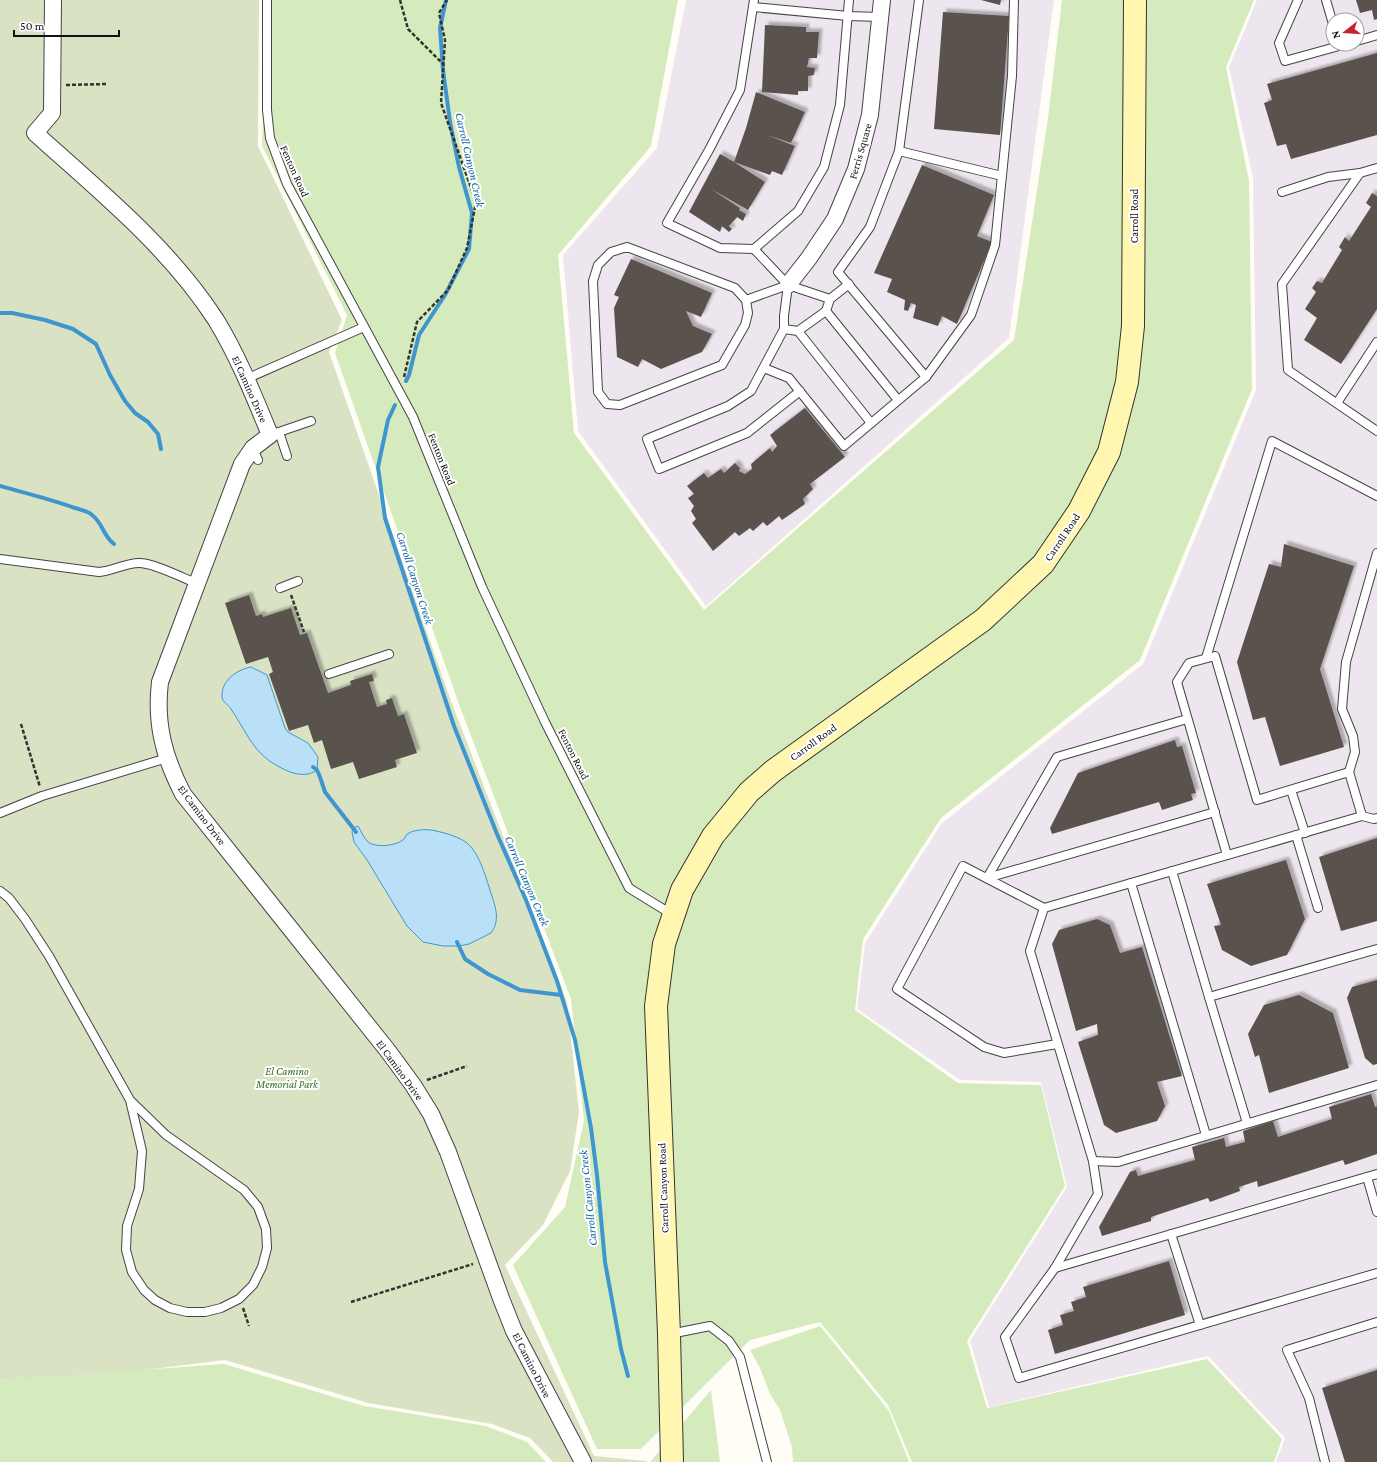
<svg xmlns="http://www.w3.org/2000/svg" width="1377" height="1462" viewBox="0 0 1377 1462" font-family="'Crimson Pro',serif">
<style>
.industrial{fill:#eee6ef;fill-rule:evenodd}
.green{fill:#d5ebbd}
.cemetery{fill:#d9e3c4}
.water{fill:#b9e0f7;stroke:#3f96cf}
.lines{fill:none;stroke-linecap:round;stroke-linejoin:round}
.stream{stroke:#3f96cf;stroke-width:4}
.building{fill:#5a524d;filter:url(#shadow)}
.service-casing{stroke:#444;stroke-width:10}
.minor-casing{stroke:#444;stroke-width:18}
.secondary-casing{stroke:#333;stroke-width:24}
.path{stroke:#333;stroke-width:2.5;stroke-dasharray:4 2;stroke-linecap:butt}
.service{stroke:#fff;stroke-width:8}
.minor{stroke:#fff;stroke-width:16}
.secondary{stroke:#fff6b0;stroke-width:22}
.labels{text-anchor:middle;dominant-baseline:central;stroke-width:4;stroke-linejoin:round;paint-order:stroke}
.street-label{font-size:11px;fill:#111;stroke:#fff}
.park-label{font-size:11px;font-style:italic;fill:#2f6b1f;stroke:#fff}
.water-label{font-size:12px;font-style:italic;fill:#1768a6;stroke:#fff}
</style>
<defs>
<filter id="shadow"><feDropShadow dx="3.5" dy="-3.5" stdDeviation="1" flood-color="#0004"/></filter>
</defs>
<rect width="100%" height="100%" fill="#fffdf5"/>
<g class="industrial">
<path d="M686,0H1054L1009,338L706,606L578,431L563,255L657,148Z"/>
<path d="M1257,0H1377V1462H1276L1285,1438L1208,1356L989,1407L970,1341L1067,1187L1041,1082L960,1080L857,1009L865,943L942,823L1143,664L1256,390L1253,178L1229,67ZM1333,20H1357V44H1333Z"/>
</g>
<g class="green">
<path d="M267,0H678L651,146L558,255L574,433L704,610L1014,340L1048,118L1062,0H1254L1226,67L1249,181L1252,389L1140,660L941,818L863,939L855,1010L958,1083L1041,1085L1065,1186L967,1341L987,1408L1207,1359L1282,1439L1274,1462H912L888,1405L820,1322L750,1340L641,1449H597L513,1265L565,1207L584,1121L571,999L460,707L335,353L347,315L262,146Z"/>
<path d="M820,1326L889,1411L909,1462H793L792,1447L780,1410L770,1394L760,1368L750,1350Z"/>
<path d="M224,1364L364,1406L486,1426L527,1442L546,1462H0V1380Z"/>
<path d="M711,1390L720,1462H651V1461Z"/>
</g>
<path class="cemetery" d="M0,0H259L258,146L342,320L329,352L451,701L567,1002L579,1112L570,1171L543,1225L505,1265L594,1456L647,1461V1462H553L530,1438L492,1424L368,1403L225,1360L136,1371L0,1380Z"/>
<g class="water">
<path d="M251,667L267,675L285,728L288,732L308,743L318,757L317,770C309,776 299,775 290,772C254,757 251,739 231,709C229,705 222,702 222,697C221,681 236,670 251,667Z"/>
<path d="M358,826C361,831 364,838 368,842C376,848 395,846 403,840C405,838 406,834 409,833C416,829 429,829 436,831C446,833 459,837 467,843C481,855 486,879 492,896C496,909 500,921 491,933L469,944L459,946H443L423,942L407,926L367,860L354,842L352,832L353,828Z"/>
</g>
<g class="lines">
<g class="stream">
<path d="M0,313H12L45,320L73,329L96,344L110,375L125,401L135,413L148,422L158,434L161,449"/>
<path d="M406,381L409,375L419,335L445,295L469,249L472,213L459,167L450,122L443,70L440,28L446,0"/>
<path d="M395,405L388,420L378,467L385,518L454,726L497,834L526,900L557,981L575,1040L591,1128L597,1175L605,1262L621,1349L628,1376"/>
<path d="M0,486C25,493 50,499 75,508C81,510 88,511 92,515C103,523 103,536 114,544"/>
<path d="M313,767L317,770L320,777L325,792L356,832"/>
<path d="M457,942L465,959L488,974L520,990L561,995"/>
</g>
</g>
<g class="building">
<path d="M981,0H1001L1000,5Z"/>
<path d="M1356,0H1377V19L1374,20L1372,10L1360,13Z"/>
<path d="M943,12L1009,16L1000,135L934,129Z"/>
<path d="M765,25L806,27V32H819L817,58H809L807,67L815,68L814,75L808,76V91H798V95L762,92Z"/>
<path d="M1377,53V135L1291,159L1286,144L1277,146L1264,103L1272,100L1267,84Z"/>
<path d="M756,92L805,112L791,143L767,135L795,146L782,175L772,171L770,175L734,162L765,182L748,210L711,189L740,208L739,210L746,214L743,221L737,217L729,226L732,229L729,232L722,226L720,232L689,212L720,154L734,162L746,128Z"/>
<path d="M922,165L994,195L977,236L992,242L957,324L942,316L938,326L913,318L916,305L911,303L908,311L904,310L905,300L887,292L892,279L874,273Z"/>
<path d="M1372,193L1377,196V309L1341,364L1304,340L1317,318L1305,309L1316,292L1312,288L1317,281L1322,283L1342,250L1339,247L1345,237L1349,241L1371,207L1366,203Z"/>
<path d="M631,259L712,293L701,317L686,311L693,326L712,334L702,352L661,369L642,359L638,367L617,357L614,308L619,297L614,295Z"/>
<path d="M805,408L845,457L810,484L813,489L803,499L805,504L782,520L779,516L767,526L763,522L753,531L750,528L739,536L735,532L713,551L692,523L696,519L691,511L694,506L688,498L694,494L687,486L704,473L708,478L721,469L724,473L735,463L740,468L739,471L745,474L752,469L751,464L770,448L772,452L777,446L770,435Z"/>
<path d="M1284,544L1354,566L1320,669L1344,747L1280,766L1265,717L1253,720L1237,662L1269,564L1281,567Z"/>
<path d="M249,595L256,616L262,614L263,617L291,608L300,635L307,633L328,693L351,685L350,681L372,674L374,681L369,682L377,707L387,704L386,700L392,698L398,716L404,714L417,753L395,760L397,767L359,779L353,762L331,769L322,740L314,743L308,725L289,731L269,674L273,672L268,657L246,664L225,603Z"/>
<path d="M1175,740L1177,747L1182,746L1196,793L1191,794L1193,800L1162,810L1159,802L1052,834L1050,828L1078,773Z"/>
<path d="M1377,838V921L1341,931L1319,857Z"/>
<path d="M1286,860L1305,919L1287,955L1251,966L1222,950L1214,926L1221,925L1207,884Z"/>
<path d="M1097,919L1110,925L1120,953L1142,947L1182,1076L1157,1082L1165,1106L1157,1121L1116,1133L1104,1125L1078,1042L1098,1035L1097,1024L1076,1031L1052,944L1059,930Z"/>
<path d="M1377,980V1064L1373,1065L1365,1058L1347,998L1352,987Z"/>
<path d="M1299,995L1333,1013L1349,1068L1269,1093L1259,1055L1255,1057L1248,1034L1264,1005Z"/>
<path d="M1371,1094L1375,1107L1377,1106V1154L1345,1165L1343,1160L1258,1187L1257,1181L1239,1187L1240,1191L1210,1202L1208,1198L1151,1217V1221L1102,1236L1099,1227L1130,1172L1136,1170L1138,1176L1195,1160L1192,1147L1224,1138L1226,1147L1245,1142L1243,1131L1273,1121L1278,1137L1332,1119L1329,1107Z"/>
<path d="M1169,1261L1185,1315L1055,1354L1048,1330L1063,1325L1060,1315L1074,1311L1071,1302L1086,1297L1083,1287Z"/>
<path d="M1377,1370V1462H1345L1322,1388Z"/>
</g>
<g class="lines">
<defs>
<g id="service">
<path d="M267,0V110L270,138L287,184L413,417L482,587L545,722L629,888L673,915"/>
<path d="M754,0L740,90L709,150L667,223L720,248L754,249L798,211L824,167L840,105L849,0"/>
<path d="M919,0L899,151L870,227L838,272L926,377"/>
<path d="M1298,0L1279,43L1285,61L1339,46"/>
<path d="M1326,0L1333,24"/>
<path d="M753,7L848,16L880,17"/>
<path d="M1357,41L1377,35"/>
<path d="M899,151L1002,176"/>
<path d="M1377,168L1360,173L1282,284L1288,370L1377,431"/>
<path d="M1282,192L1328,177L1360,173"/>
<path d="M627,247L735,288L746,300L748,313L745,325L722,365L620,405L607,404L598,392L593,281L598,265L611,252Z"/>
<path d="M754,249L788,285L830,299L826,311"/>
<path d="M788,285L784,316V329L751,391L728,406L647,439L659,469L747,433L800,391"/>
<path d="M830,299L849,284"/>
<path d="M746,300L788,285"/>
<path d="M784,329L798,331L871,423"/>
<path d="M798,331L826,311L898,400"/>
<path d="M764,368L789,378L844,446L926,377L971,315L995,245L1012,76L1014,0"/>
<path d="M246,379L364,327"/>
<path d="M1337,403L1377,342"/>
<path d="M279,432L287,456"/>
<path d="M270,435L311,421"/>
<path d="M253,448L258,460"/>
<path d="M0,559L99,572C113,571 125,563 139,563C154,563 183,578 198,584"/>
<path d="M280,588L298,581"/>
<path d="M1206,658L1272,441L1377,496"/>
<path d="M329,674L389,654"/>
<path d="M1349,772L1355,752L1353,736L1342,709L1346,662L1377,553"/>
<path d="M1291,790L1305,833"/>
<path d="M0,813L42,796L167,758"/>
<path d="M1296,835L1318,908"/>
<path d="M1227,855L1177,682L1189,663L1215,656L1257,800L1349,772L1362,816"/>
<path d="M1172,871L1209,997L1377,949"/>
<path d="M987,878L1057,757L1187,719"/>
<path d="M987,878L1215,812"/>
<path d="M1131,883L1362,816L1374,819L1377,818"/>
<path d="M0,891L9,898L25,919L49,956L130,1100L142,1151L139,1189L127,1226L126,1250L132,1272L144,1290L155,1300L170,1308L187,1312H205L221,1308L239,1299L253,1285L262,1267L267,1248L266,1229L258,1207L244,1190L166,1135L130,1100"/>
<path d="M1044,908L1131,883L1206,1135"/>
<path d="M1209,997L1247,1123"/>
<path d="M1057,1044L1004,1053L984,1047L897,989L963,866L1044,908L1030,951L1093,1161L1098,1194L1055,1268L1005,1337L1019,1378L1377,1273"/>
<path d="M1093,1161L1118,1162L1377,1085"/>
<path d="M1367,1177L1377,1212"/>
<path d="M1171,1234L1200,1325"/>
<path d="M1055,1268L1377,1174"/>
<path d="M670,1334L710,1326L729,1341L740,1357L767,1462"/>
<path d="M1325,1462L1309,1398L1287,1350L1377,1322"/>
</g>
<g id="minor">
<path d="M53,0L52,113L35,133C99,191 168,246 216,320C238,356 254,396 270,435L253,448L242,464L160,682C155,724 164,757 183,794L388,1051L413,1085L431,1114L448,1152L502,1301L514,1331L583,1462"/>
<path d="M788,285L809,258L835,219L856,169L870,115L882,0"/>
</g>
<path id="secondary" d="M672,1462L669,1334L656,1006L664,944L682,890L713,836L749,792L773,771L983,620L1043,564L1079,511L1109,452L1127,382L1133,326L1135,0"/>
</defs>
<use href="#service" class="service-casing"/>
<use href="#minor" class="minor-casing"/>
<use href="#secondary" class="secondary-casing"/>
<g class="path">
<path d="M400,0L408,29L443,64"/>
<path d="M66,85L107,84"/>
<path d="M404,377L417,322L448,290L467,248L476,202L441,103L445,40L439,13L447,0"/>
<path d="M291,595L304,632"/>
<path d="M21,724L40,787"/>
<path d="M427,1080L467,1066"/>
<path d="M351,1302L473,1264"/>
<path d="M243,1308L249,1326"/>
</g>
<use href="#service" class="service"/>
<use href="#minor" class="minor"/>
<use href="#secondary" class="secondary"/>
</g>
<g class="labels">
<g class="street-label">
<text transform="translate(860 151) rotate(-74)">Ferris Square</text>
<text transform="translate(295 171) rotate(66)">Fenton Road</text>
<text transform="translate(1134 216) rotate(-90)">Carroll Road</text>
<text transform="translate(250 389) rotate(66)">El Camino Drive</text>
<text transform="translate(442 459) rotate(68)">Fenton Road</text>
<text transform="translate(1062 537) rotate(-56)">Carroll Road</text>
<text transform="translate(813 742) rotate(-36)">Carroll Road</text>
<text transform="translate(574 754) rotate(63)">Fenton Road</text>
<text transform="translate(202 815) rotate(53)">El Camino Drive</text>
<text transform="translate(400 1070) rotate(54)">El Camino Drive</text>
<text transform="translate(663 1188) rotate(-92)">Carroll Canyon Road</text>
<text transform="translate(532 1365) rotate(63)">El Camino Drive</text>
</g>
<g class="park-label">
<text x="287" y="1071">El Camino<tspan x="287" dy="13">Memorial Park</tspan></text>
</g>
<g class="water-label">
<text transform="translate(470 160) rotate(77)">Carroll Canyon Creek</text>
<text transform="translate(415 578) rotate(72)">Carroll Canyon Creek</text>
<text transform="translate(527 881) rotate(67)">Carroll Canyon Creek</text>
<text transform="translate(588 1198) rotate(-96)">Carroll Canyon Creek</text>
</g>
</g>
<g transform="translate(1345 32) rotate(253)"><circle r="19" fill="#ffffff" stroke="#a0a0a0"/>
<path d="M0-3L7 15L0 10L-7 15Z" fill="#c4262e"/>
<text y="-6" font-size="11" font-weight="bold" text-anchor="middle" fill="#111111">N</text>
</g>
<path d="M14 30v6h105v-6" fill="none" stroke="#111111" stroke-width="2"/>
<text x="20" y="30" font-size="12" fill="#111111" stroke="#ffffff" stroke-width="3" paint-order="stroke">50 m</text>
</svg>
